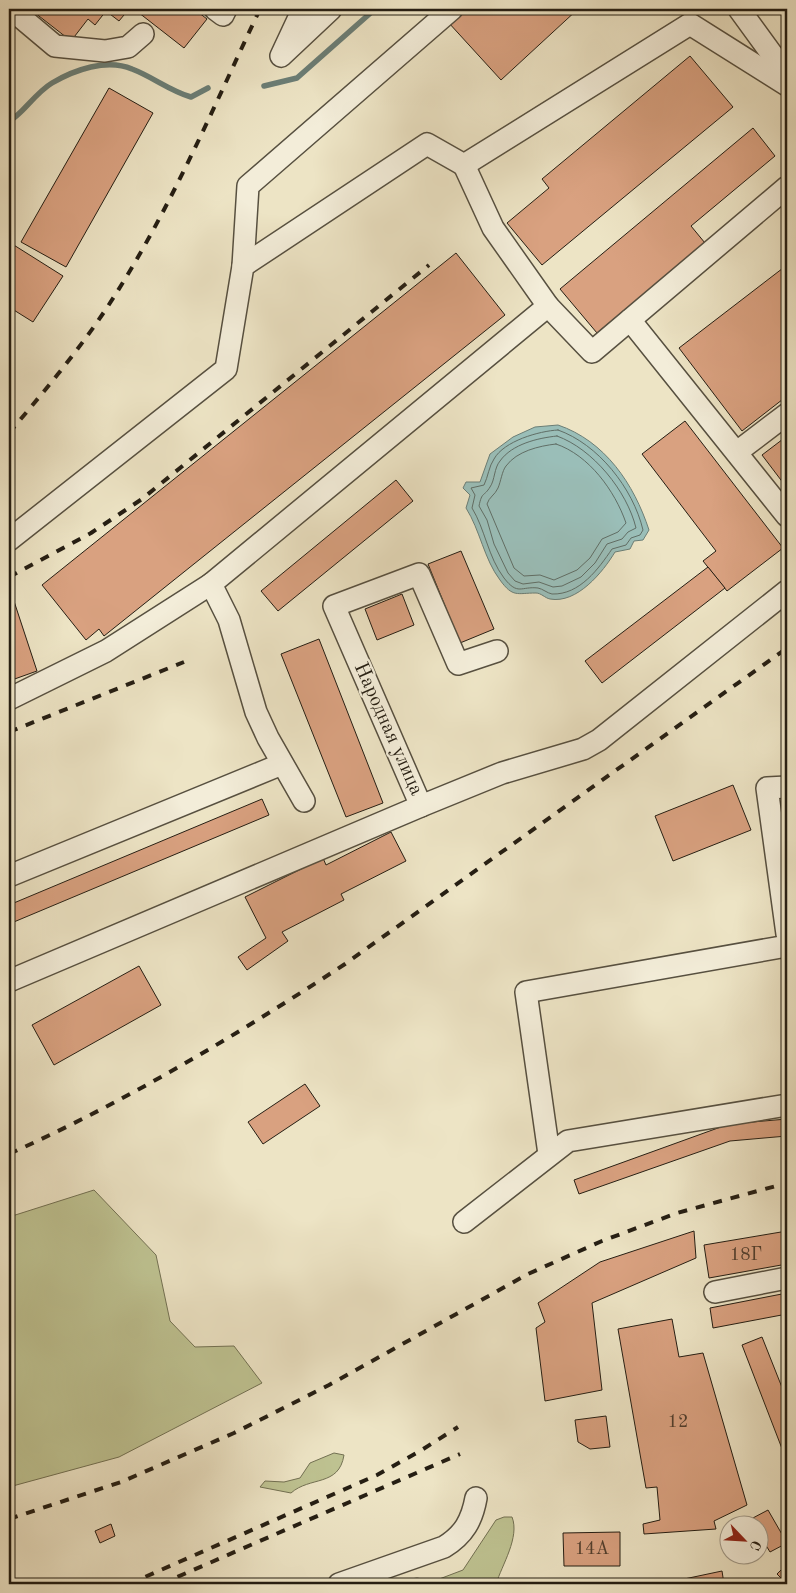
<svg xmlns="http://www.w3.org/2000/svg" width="796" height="1593" viewBox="0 0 796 1593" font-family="'Old Standard TT',serif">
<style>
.green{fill:#bec291;stroke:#727052}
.water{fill:#9abeb8;stroke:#6b7e76}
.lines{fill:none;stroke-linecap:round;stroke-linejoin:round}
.shore{stroke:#606e66;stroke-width:1}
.stream{stroke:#6b7e76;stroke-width:5.5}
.building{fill:#d9a180;stroke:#251e13}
.minor-casing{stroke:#575040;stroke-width:24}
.minor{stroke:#f3edd9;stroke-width:21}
.rail{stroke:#251e13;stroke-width:4;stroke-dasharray:9 9;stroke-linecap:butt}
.labels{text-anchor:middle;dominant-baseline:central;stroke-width:4.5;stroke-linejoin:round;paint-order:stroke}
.number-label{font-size:18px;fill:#523f2e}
.street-label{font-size:20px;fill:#251e13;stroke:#f3edd9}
</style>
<rect width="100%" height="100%" fill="#ede4c5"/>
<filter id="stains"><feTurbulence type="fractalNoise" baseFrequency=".004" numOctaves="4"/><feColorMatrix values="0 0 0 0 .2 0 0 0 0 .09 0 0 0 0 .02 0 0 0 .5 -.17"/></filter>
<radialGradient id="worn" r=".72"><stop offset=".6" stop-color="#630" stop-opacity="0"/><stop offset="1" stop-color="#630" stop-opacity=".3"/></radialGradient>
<g class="green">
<path d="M94,1190L156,1255L170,1321L195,1347L234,1346L262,1383L119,1457L9,1487V1217Z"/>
<path d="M334,1453L344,1455C339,1487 310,1476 291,1493L260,1487L265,1481L284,1482L300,1478L310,1463Z"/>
<path d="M504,1517H512C520,1537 502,1565 496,1584H379L417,1578L434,1581L463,1570L496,1520Z"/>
</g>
<path class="water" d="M558,425C605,441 634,484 649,530L643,540L634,541L630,549L615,552C603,572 577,604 550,599C545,598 541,593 536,593C517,593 513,598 500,580C484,559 480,530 466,508L470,495L463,488L466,482H480L490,454L513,437L535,427Z"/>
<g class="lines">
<g class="shore">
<path d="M558,430C598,444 633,488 643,530L640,535L631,538L626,545L612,549C599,568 580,595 552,594C547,593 543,589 538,588C521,586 518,596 504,578C488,557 485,529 472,508L475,495L471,488L484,485C488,477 489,466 494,459C504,441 539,431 558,430Z"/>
<path d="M557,436C593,449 627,491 636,528L628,532L622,539L607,544L595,563L581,577L562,586L553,587L539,582L523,584L515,581L508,573L494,544L487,520L479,506C482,491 484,497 490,487C495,480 494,468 500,461C512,444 538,438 557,436Z"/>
<path d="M556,444C589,455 615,491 626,523L618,532L602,539L590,558L577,570L554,580L540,575L524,576L514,568L487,504C489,497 495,495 498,488C501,481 502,471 506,466C517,451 539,446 556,444Z"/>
</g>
<g class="stream">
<path d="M264,86L297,78L375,9"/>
<path d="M9,121C21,116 35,93 52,83C74,70 107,58 132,69C153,77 170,91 191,97L208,88"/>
</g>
</g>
<g class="building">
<path d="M30,9H129L119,21L106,11L95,25L88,19L71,41Z"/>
<path d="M134,9H194L207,19L184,48Z"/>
<path d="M463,9H578L501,80L448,22Z"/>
<path d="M690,56L733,107L542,265L507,223L549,188L542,179Z"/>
<path d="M109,88L153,113L66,267L21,242Z"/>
<path d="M753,128L775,156L691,226L705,243L597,333L560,289Z"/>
<path d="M9,242L63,276L33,322L9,307Z"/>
<path d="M456,253L505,315L104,636L99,629L86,640L42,585Z"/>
<path d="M787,265V396L742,431L679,348Z"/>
<path d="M685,421L783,548L727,591L703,561L716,551L642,454Z"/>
<path d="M787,436V488L762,455Z"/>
<path d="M396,480L413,501L278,611L261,591Z"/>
<path d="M461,551L494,629L460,643L428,564Z"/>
<path d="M708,567L725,588L602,683L585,661Z"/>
<path d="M9,586L37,671L9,681Z"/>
<path d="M402,594L414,625L377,640L365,609Z"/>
<path d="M319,639L383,803L346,817L281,654Z"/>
<path d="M733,785L751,830L673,861L655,816Z"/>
<path d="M262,799L269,815L9,924V905Z"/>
<path d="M391,832L406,861L341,894L344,900L282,932L288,941L247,970L238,957L266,938L245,897L323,858L326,865Z"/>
<path d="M139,966L161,1005L54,1065L32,1025Z"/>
<path d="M305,1084L320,1106L263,1144L248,1122Z"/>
<path d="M787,1119V1136L730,1141L579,1194L574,1180L729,1124Z"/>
<path d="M694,1231L696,1258L592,1303L602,1390L545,1401L536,1328L545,1322L538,1303L600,1262Z"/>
<path d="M787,1231V1264L709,1278L704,1245Z"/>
<path d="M787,1293V1314L713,1328L710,1308Z"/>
<path d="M672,1319L679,1357L703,1353L747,1505L714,1521L716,1529L644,1534L643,1524L660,1520L657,1487L646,1488L618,1329Z"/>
<path d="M762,1337L787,1400L786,1459L742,1345Z"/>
<path d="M606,1416L610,1447L590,1449L578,1442L575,1420Z"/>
<path d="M768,1510L787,1543L770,1552L758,1532V1526H755L751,1519Z"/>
<path d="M111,1524L115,1536L100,1543L95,1531Z"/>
<path d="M620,1532V1566H564L563,1533Z"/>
<path d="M787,1564V1584L777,1574Z"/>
<path d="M722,1571L724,1584H671L670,1582Z"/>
</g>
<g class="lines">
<defs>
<g id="minor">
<path d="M11,9L55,46L105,51L128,47L143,34"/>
<path d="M215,9L223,15L226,9"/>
<path d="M303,9L281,56L331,9"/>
<path d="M739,9L787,75"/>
<path d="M464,165L493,228L548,306"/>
<path d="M243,266L248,186L452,9"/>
<path d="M630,320L787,516"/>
<path d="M737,452L787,414"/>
<path d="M9,540L226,369L243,266L427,144L464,165L690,24L787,85"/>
<path d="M211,584L229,620L256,712L268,738L304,801"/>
<path d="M497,651L458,664L419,574L334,606L421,806L502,773L583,749L599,740L787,591"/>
<path d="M9,699L106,651L211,584L548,306L592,352L787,187"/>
<path d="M787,787L767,788L787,934"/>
<path d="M9,876L282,764"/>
<path d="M9,981L421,806"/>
<path d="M549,1154L526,992L787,946"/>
<path d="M464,1222L568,1141L787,1105"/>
<path d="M715,1292L787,1278"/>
<path d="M339,1584L444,1547C464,1535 472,1520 476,1498"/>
</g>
</defs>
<use href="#minor" class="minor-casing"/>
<use href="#minor" class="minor"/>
<g class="rail">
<path d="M9,433C47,388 86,342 117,292C173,203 215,104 260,9"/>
<path d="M9,577L91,533L142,499L429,265"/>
<path d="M9,732L184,662"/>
<path d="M9,1154C127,1101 237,1035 345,964L787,648"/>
<path d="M9,1519L121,1482L234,1433L329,1385L528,1274L602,1241L677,1213L787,1183"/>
<path d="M129,1584L377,1475L420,1451L458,1427"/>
<path d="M161,1584L460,1454"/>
</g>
</g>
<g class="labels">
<g class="number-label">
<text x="746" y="1255">18Г</text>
<text x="678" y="1422">12</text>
<text x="592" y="1549">14А</text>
</g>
<g class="street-label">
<text transform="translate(388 729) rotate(66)">Народная улица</text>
</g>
</g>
<rect width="796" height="1593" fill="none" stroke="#ede4c5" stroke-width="30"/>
<rect x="10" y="10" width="776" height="1573" fill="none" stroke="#251e13" stroke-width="2.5"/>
<rect x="15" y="15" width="766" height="1563" fill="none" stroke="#251e13"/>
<g transform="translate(744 1540) rotate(115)"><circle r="24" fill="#f3edd9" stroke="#a19a8a"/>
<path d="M0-4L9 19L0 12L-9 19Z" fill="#8f2418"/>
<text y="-8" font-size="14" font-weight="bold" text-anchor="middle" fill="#251e13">С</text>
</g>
<rect width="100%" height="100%" filter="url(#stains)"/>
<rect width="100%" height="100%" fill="url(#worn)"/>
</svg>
